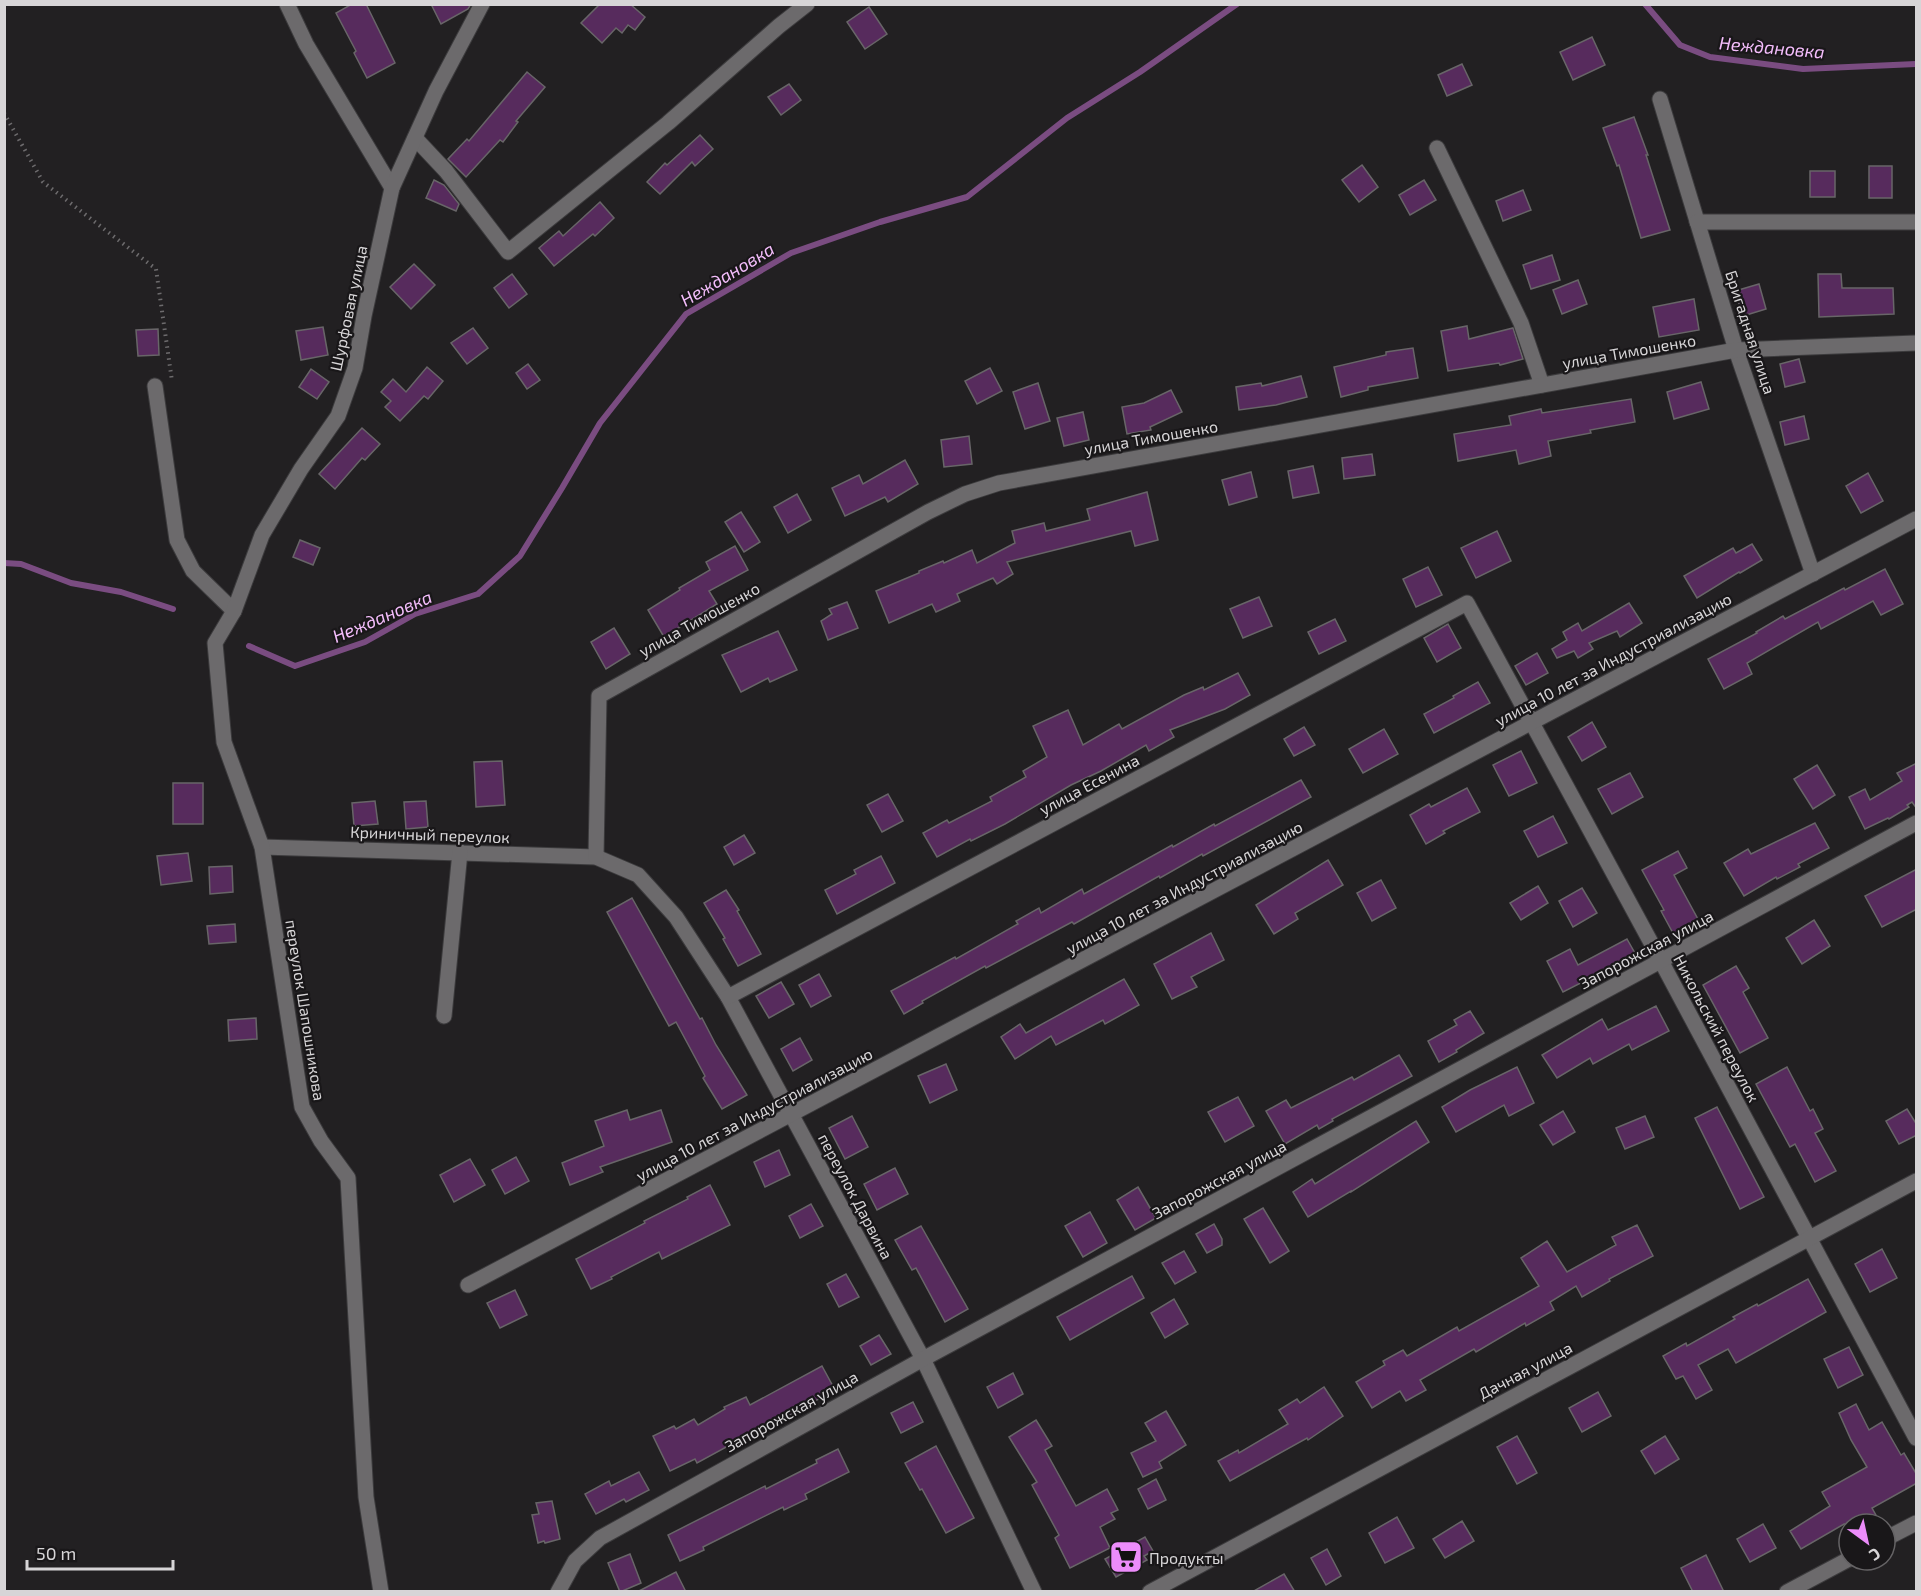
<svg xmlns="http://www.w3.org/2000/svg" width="1921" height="1596" viewBox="0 0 1921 1596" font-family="'Exo 2',sans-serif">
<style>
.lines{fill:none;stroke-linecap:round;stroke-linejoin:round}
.stream{stroke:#7a4c81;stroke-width:6}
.building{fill:#572b5d;stroke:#686568;stroke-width:1.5}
.minor-casing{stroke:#3c3b3d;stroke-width:17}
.path{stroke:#6d6b6d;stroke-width:4;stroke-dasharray:1.5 4.5;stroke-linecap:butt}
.minor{stroke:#6c6a6c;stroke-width:15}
.labels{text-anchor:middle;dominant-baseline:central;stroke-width:4.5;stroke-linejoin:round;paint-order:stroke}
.street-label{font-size:16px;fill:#d7d5d7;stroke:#191719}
.poi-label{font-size:16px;fill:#d7d5d7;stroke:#191719;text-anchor:start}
.water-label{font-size:18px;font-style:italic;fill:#f3bdfb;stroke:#191719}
</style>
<rect width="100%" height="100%" fill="#222022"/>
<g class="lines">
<g class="stream">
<path d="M1645,4L1680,45L1710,57L1803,69L1916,64"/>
<path d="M4,563L21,564L71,583L121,592L173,609"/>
<path d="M249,646L295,666L365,642L415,614L478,594L520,556L562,488L600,423L686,314L791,253L880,222L967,197L1067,118L1140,72L1237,4"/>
</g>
</g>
<g class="building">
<path d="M352,4H366L395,63L367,78L354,53L356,51L336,13Z"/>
<path d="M431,4H471L468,9L441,24Z"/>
<path d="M600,4H630L645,17L635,30L628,25L622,33L616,28L602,43L581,23Z"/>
<path d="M869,7L887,34L865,49L847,22Z"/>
<path d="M1592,37L1605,65L1573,80L1560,52Z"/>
<path d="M1462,64L1472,85L1447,96L1438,75Z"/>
<path d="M527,72L545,87L516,121L518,122L503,142L500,140L466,177L448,159L467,139L469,141Z"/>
<path d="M789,84L801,100L781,115L768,97Z"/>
<path d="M1634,117L1648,155H1646L1670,230L1641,238L1619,165L1617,166L1603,128Z"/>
<path d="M700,135L713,149L695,166L692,162L660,194L647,182L665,163L667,165Z"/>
<path d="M1362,165L1378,187L1359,202L1342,180Z"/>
<rect x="1869" y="166" width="23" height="32"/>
<rect x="1810" y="171" width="25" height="26"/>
<path d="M434,180L444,185L459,204L456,211L426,198Z"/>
<path d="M1424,180L1436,200L1410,215L1399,195Z"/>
<path d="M1523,190L1531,210L1503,221L1496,201Z"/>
<path d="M600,202L614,218L595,236L593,234L554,266L539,248L559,231L563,236Z"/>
<path d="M1552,255L1560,280L1531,289L1523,265Z"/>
<path d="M414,264L435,285L411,309L390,287Z"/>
<path d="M512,274L527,294L509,308L494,288Z"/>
<path d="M1818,274H1841L1842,288H1893L1894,314L1819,317Z"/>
<path d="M1578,280L1587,304L1562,314L1553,290Z"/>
<path d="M1759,284L1766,309L1743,316L1735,291Z"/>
<path d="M1694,299L1699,330L1659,337L1653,307Z"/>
<path d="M1467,326L1469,339L1513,328L1523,359L1500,365L1499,363L1448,371L1441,331Z"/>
<path d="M323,327L328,355L301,360L296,331Z"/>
<path d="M473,328L488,348L467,364L451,343Z"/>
<path d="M158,329L159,355L138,356L136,330Z"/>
<path d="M1413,348L1418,378L1368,387V390L1341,397L1334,367L1386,355V352Z"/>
<path d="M1799,359L1805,382L1785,387L1780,364Z"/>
<path d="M528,364L540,380L527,389L516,373Z"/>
<path d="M427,367L443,381L428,399L424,396L400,421L385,407L391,401L381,392L393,379L406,392Z"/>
<path d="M990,368L1002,391L977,404L965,381Z"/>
<path d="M311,369L329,382L317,399L299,387Z"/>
<path d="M1301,376L1307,397L1276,405L1239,410L1236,387L1261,383L1262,386Z"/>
<path d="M1701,382L1709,409L1674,419L1667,392Z"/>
<path d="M1038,383L1050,421L1025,429L1013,392Z"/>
<path d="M1171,390L1182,412L1150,427L1151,430L1127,434L1122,407L1144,403Z"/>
<path d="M1631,399L1635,422L1590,430L1591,433L1548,441L1551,456L1519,464L1516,450L1458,461L1454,434L1511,425L1509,416L1541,409L1542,413Z"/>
<path d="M1083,412L1089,440L1064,446L1057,418Z"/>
<path d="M1804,416L1809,439L1785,445L1780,422Z"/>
<path d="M362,428L380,444L365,460L362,458L335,489L319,474Z"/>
<path d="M969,436L972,464L944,467L941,440Z"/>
<path d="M1372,454L1375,475L1344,479L1342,458Z"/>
<path d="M905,460L918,484L888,502L885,497L845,516L832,488L859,475L863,484Z"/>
<path d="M1313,466L1319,493L1293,498L1288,471Z"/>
<path d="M1251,472L1257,497L1229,505L1222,480Z"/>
<path d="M1868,473L1883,501L1861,513L1846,486Z"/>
<path d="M1147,492L1158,540L1135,546L1131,531L1007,562L1013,574L997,584L993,578L957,594L960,601L936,612L932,604L889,623L876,591L919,573V571L943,561L944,563L972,550L977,563L1015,543L1012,531L1044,523L1046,531L1090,520L1087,509Z"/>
<path d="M797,494L811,520L788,533L774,507Z"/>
<path d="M741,512L760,542L744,552L725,522Z"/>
<path d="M1497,531L1511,561L1476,578L1461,548Z"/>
<path d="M300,540L320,548L313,565L293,557Z"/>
<path d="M1752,544L1762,560L1740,573L1739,572L1697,598L1684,576L1733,548L1736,553Z"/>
<path d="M735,546L748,570L709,591L717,604L664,637L648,610L680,590L679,588L710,570L706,562Z"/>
<path d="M1428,567L1442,595L1416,607L1403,579Z"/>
<path d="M1885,569L1903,604L1881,615L1873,601L1821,629L1818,622L1747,663L1752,674L1724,689L1708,659L1757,633L1756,632L1783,616L1785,619L1844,588L1845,590Z"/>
<path d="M1259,597L1272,626L1243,638L1230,609Z"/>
<path d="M847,602L858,628L828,640L821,621L832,614L829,609Z"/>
<path d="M1629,603L1642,623L1620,637L1617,631L1589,643L1593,649L1578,658L1574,651L1557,658L1552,649L1567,640L1563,632L1578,623L1582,631Z"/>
<path d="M1335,619L1346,641L1319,654L1308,632Z"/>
<path d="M1448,624L1461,648L1437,662L1424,638Z"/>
<path d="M614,628L630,654L606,669L591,642Z"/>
<path d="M778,631L797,670L770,682L768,678L741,692L722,655Z"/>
<path d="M1537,653L1548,673L1526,685L1515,666Z"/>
<path d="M1238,673L1250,695L1225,709L1170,730L1174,737L1149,751L1146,745L1101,771L1071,785L1005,824L971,841L970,839L937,857L923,833L947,820L949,823L992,801L990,797L1026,777L1023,771L1047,757L1033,726L1068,710L1083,745L1119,724L1122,729L1184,695L1203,687L1204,690Z"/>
<path d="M1478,682L1490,703L1434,733L1424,714L1454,698L1453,696Z"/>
<path d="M1592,722L1606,747L1582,761L1568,737Z"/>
<path d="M1304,727L1315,745L1294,756L1284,739Z"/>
<path d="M1384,729L1398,754L1363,773L1349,749Z"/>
<path d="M1521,751L1537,783L1509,796L1493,765Z"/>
<path d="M502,761L505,805L476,807L474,762Z"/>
<path d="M1917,763V809L1912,802L1907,805L1909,807L1889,819L1888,818L1865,829L1849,797L1865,789L1870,800L1902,781L1897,773Z"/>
<path d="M1817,765L1835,795L1813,809L1794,779Z"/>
<path d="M1630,773L1643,797L1612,814L1598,789Z"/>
<path d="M1301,780L1311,797L1203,856L1202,854L1160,878L1159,876L1074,924L1072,922L986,968L985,966L922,1001L923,1003L904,1014L891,991L955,957L956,959L1018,924L1016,921L1039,908L1041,913L1082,889L1084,894L1172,845L1173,847L1214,824L1215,826Z"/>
<rect x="173" y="783" width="30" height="41"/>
<path d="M1467,788L1480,812L1443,831L1445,833L1426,844L1410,815L1429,804L1431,807Z"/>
<path d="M888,794L903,821L882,832L867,805Z"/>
<path d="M375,801L378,824L354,826L352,803Z"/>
<path d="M426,801L428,827L406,829L404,802Z"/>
<path d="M1553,816L1567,843L1538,857L1524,831Z"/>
<path d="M1815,823L1829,848L1798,864L1800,867L1777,879L1776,877L1744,896L1724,863L1748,849L1751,854Z"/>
<path d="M744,835L755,853L734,865L724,847Z"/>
<path d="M1678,851L1687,868L1674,875L1699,921L1674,935L1661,911L1664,910L1642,870Z"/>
<path d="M188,853L192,881L161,885L157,856Z"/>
<path d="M881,856L895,883L837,914L825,890L856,874L854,870Z"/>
<path d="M1328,860L1343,885L1295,913L1298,919L1274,934L1256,905Z"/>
<path d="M232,866L233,892L210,894L209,867Z"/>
<path d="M1917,869V909L1882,927L1865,896Z"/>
<path d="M1381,880L1396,908L1372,921L1357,893Z"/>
<path d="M1538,886L1548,903L1521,920L1510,903Z"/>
<path d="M1582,888L1597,913L1573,927L1559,901Z"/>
<path d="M726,890L739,910L737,911L761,954L738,966L723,939L725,938L704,903Z"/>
<path d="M632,898L700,1019L702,1018L716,1045L747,1095L722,1109L703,1078L705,1076L676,1022L669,1026L607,912Z"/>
<path d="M1814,920L1830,946L1802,964L1786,938Z"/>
<path d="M235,924L236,942L209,944L207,926Z"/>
<path d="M1211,933L1224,960L1191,977L1197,987L1172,999L1154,964Z"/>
<path d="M1627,939L1636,955L1563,992L1547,961L1570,949L1578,965Z"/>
<path d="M1736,966L1749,988L1743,992L1768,1038L1740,1053L1703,985Z"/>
<path d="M819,974L831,996L811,1007L799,985Z"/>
<path d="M1124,979L1139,1005L1105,1024L1103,1020L1056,1045L1051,1036L1015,1059L1001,1037L1020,1024L1026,1033Z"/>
<path d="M781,982L794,1004L769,1018L756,996Z"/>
<path d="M1656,1006L1669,1031L1632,1050L1629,1044L1593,1064L1590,1058L1557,1078L1542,1055L1602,1019L1608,1030Z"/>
<path d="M1470,1011L1484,1033L1456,1050L1457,1052L1439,1062L1428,1041L1457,1025L1454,1020Z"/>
<path d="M256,1018L257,1039L229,1041L228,1020Z"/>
<path d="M800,1038L812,1060L793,1071L781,1049Z"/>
<path d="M1399,1055L1412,1076L1332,1119L1333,1121L1319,1129L1317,1125L1285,1144L1266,1111L1286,1100L1291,1108L1352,1077L1354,1080Z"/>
<path d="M946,1064L957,1090L930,1103L918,1076Z"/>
<path d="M1517,1067L1534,1103L1509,1116L1504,1105L1456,1132L1442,1107L1470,1090Z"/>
<path d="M1787,1067L1810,1111L1813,1109L1823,1129L1815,1133L1836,1171L1815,1182L1795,1144L1790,1147L1756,1084Z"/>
<path d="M1238,1097L1254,1126L1225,1142L1208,1112Z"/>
<path d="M1717,1107L1764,1197L1740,1209L1695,1118Z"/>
<path d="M1907,1109L1917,1125V1135L1899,1144L1886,1121Z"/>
<path d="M627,1110L630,1120L661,1110L672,1142L600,1167L603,1172L570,1185L562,1163L604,1146L595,1121Z"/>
<path d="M1563,1111L1575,1132L1553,1145L1540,1125Z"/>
<path d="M852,1116L868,1147L845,1159L829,1128Z"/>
<path d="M1645,1116L1654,1137L1625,1149L1616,1128Z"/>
<path d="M1416,1121L1429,1142L1351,1192V1191L1308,1217L1293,1192L1312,1179L1315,1184Z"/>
<path d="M779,1150L790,1175L765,1187L754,1162Z"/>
<path d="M516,1157L529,1181L505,1194L492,1170Z"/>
<path d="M470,1159L485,1185L454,1202L440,1175Z"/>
<path d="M895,1168L908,1194L877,1210L864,1184Z"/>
<path d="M710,1185L730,1225L662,1259L659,1252L611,1277L612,1279L591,1289L576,1259L645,1223L644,1221L688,1199L687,1197Z"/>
<path d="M1138,1187L1156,1218L1135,1230L1117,1200Z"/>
<path d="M811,1204L823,1226L800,1238L789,1216Z"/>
<path d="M1263,1208L1289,1251L1270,1263L1244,1219Z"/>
<path d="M1090,1212L1107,1243L1083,1257L1065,1226Z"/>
<path d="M1214,1224L1222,1239V1245L1207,1253L1196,1234Z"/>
<path d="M1637,1225L1653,1256L1609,1279L1610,1281L1582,1297L1576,1286L1550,1302L1554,1310L1526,1326L1525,1323L1476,1352L1474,1349L1420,1380L1426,1390L1406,1401L1400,1391L1372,1408L1356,1382L1385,1365L1383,1361L1403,1350L1407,1356L1457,1327L1459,1331L1539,1286L1521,1258L1547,1241L1567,1272L1616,1245L1612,1237Z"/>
<path d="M921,1226L968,1309L945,1322L916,1268L912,1270L895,1240Z"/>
<path d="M1882,1249L1897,1278L1870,1292L1855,1264Z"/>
<path d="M1184,1251L1196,1272L1175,1284L1162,1263Z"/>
<path d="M846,1274L859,1297L839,1307L827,1284Z"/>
<path d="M1132,1276L1144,1298L1070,1340L1057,1317Z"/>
<path d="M1808,1279L1826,1312L1736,1363L1728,1349L1698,1365L1712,1390L1696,1399L1683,1376L1676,1379L1663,1356L1686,1343L1687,1346L1735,1319L1733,1317L1757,1304L1758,1306Z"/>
<path d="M515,1290L527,1315L500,1328L487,1303Z"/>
<path d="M1174,1299L1188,1324L1165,1338L1151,1313Z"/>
<path d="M879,1335L891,1354L871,1365L860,1346Z"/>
<path d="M1849,1347L1863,1375L1838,1388L1824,1359Z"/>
<path d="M822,1366L835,1390L761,1431L762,1432L740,1442L739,1440L697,1463L695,1459L670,1471L653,1436L674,1426L676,1429L694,1419L698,1425L725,1409L724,1407L746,1397L750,1405Z"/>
<path d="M1013,1373L1023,1394L998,1408L987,1387Z"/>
<path d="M1324,1387L1343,1416L1308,1440L1307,1438L1230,1481L1218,1461L1238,1450L1239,1453L1288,1424L1279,1410L1297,1399L1300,1403Z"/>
<path d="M1598,1392L1611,1416L1582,1432L1569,1408Z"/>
<path d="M913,1402L923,1422L901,1433L891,1413Z"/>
<path d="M1856,1404L1869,1430L1882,1422L1901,1455L1904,1453L1917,1475V1483L1872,1508L1881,1524H1844L1801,1549L1790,1531L1830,1506L1822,1492L1867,1467L1851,1440L1839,1413Z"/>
<path d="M1166,1411L1186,1445L1159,1462L1162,1468L1143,1477L1131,1453L1156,1441L1145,1423Z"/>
<path d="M1036,1420L1052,1446L1045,1450L1076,1506L1107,1489L1118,1510L1111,1513L1115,1519L1100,1527L1110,1548L1070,1568L1055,1538L1059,1535L1032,1485L1037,1482L1009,1437Z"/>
<path d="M1517,1436L1537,1473L1517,1484L1497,1447Z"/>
<path d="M1665,1436L1679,1459L1655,1474L1641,1451Z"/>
<path d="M936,1446L974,1518L946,1533L922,1489L920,1490L905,1463Z"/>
<path d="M838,1449L849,1472L805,1494L807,1499L784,1510L783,1507L703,1547L704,1550L680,1561L668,1535L765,1486L766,1489L817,1463L816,1460Z"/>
<path d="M639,1472L649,1490L626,1502L624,1499L596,1514L585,1494L609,1481L611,1486Z"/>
<path d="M1156,1479L1166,1500L1148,1509L1138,1489Z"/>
<path d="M552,1501L560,1539L545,1543L544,1541L538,1543L532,1515L539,1514L536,1503Z"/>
<path d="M1397,1517L1414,1548L1385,1563L1369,1533Z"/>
<path d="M1462,1521L1474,1541L1445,1558L1433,1539Z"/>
<path d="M1763,1524L1776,1548L1750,1562L1737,1539Z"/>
<path d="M1145,1537L1153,1551L1144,1556L1147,1560L1116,1577L1105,1559Z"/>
<path d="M1327,1549L1341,1576L1326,1585L1311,1558Z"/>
<path d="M630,1554L641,1583L620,1592L608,1563Z"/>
<path d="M1706,1555L1724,1592H1693L1681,1568Z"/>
<path d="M676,1572L686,1592H637Z"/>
<path d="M1284,1574L1295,1592H1252Z"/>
</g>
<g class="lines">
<defs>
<g id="minor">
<path d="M287,4L306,44L392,188"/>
<path d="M1660,99L1736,350L1813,574"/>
<path d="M415,138L446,171L508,252L668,123L779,26L807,4"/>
<path d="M1437,148L1521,323L1542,385"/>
<path d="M1697,222H1916"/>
<path d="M155,386L177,540L193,571L234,611"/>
<path d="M262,847L596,857L638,875L676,917L728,997L923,1359L1034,1592"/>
<path d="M596,857L599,696L928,512L965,494L999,483L1736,350L1916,343"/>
<path d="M728,997L1467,603L1661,961L1916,1438"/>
<path d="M444,1016L460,852"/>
<path d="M468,1285L1916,519"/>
<path d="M1885,1539L1916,1523"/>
<path d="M381,1592L366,1497L348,1178L321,1141L302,1107L262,847L224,742L215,643L234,611L262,535L301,469L338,416L355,368L364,316L392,188L436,91L482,4"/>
<path d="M558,1592L575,1561L600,1538L923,1359L1916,823"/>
<path d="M1150,1592L1916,1181"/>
<path d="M1787,1592L1849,1559"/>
</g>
</defs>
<use href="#minor" class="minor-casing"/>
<path class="path" d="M4,113L43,182L156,269L172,381"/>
<use href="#minor" class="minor"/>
</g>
<defs>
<symbol id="supermarket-square" viewBox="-11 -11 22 22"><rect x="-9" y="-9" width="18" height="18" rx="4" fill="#ec8cfa" stroke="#191719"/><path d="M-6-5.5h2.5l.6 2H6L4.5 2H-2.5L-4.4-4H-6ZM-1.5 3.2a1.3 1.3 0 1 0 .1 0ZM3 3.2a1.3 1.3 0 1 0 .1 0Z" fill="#111"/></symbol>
</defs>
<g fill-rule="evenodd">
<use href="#supermarket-square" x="1107" y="1538" width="38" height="38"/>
</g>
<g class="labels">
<g class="street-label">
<text transform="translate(348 308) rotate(-78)">Шурфовая улица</text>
<text transform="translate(1751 332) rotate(72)">Бригадная улица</text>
<text transform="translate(1629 351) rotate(-10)">улица Тимошенко</text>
<text transform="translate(1151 437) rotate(-10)">улица Тимошенко</text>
<text transform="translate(699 619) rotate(-29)">улица Тимошенко</text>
<text transform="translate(1613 659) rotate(-28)">улица 10 лет за Индустриализацию</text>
<text transform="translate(1089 784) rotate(-28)">улица Есенина</text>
<text transform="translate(430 834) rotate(2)">Криничный переулок</text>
<text transform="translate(1184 887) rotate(-28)">улица 10 лет за Индустриализацию</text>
<text transform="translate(1646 949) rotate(-28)">Запорожская улица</text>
<text transform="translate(306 1010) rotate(81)">переулок Шапошникова</text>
<text transform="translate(1717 1028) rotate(62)">Никольский переулок</text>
<text transform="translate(754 1114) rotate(-28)">улица 10 лет за Индустриализацию</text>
<text transform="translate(1219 1179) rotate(-28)">Запорожская улица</text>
<text transform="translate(856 1196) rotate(62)">переулок Дарвина</text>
<text transform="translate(1525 1370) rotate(-28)">Дачная улица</text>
<text transform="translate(791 1411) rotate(-29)">Запорожская улица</text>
</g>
<g class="poi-label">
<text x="1149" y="1557">Продукты</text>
</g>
<g class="water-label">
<text transform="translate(1772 47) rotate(5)">Неждановка</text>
<text transform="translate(727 274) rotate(-31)">Неждановка</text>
<text transform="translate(382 616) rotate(-23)">Неждановка</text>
</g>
</g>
<rect width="1921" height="1596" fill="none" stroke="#d7d5d7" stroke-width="12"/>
<g transform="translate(1867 1542) rotate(147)"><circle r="28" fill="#191719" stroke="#656365" stroke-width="1.5"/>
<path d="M0-4.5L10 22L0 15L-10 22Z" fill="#ec8cfa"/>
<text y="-9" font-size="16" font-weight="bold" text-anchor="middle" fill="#d7d5d7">С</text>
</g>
<path d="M27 1560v9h146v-9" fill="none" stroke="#d7d5d7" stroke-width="3"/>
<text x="36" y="1560" font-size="18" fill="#d7d5d7" stroke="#191719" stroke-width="4.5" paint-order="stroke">50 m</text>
</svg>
